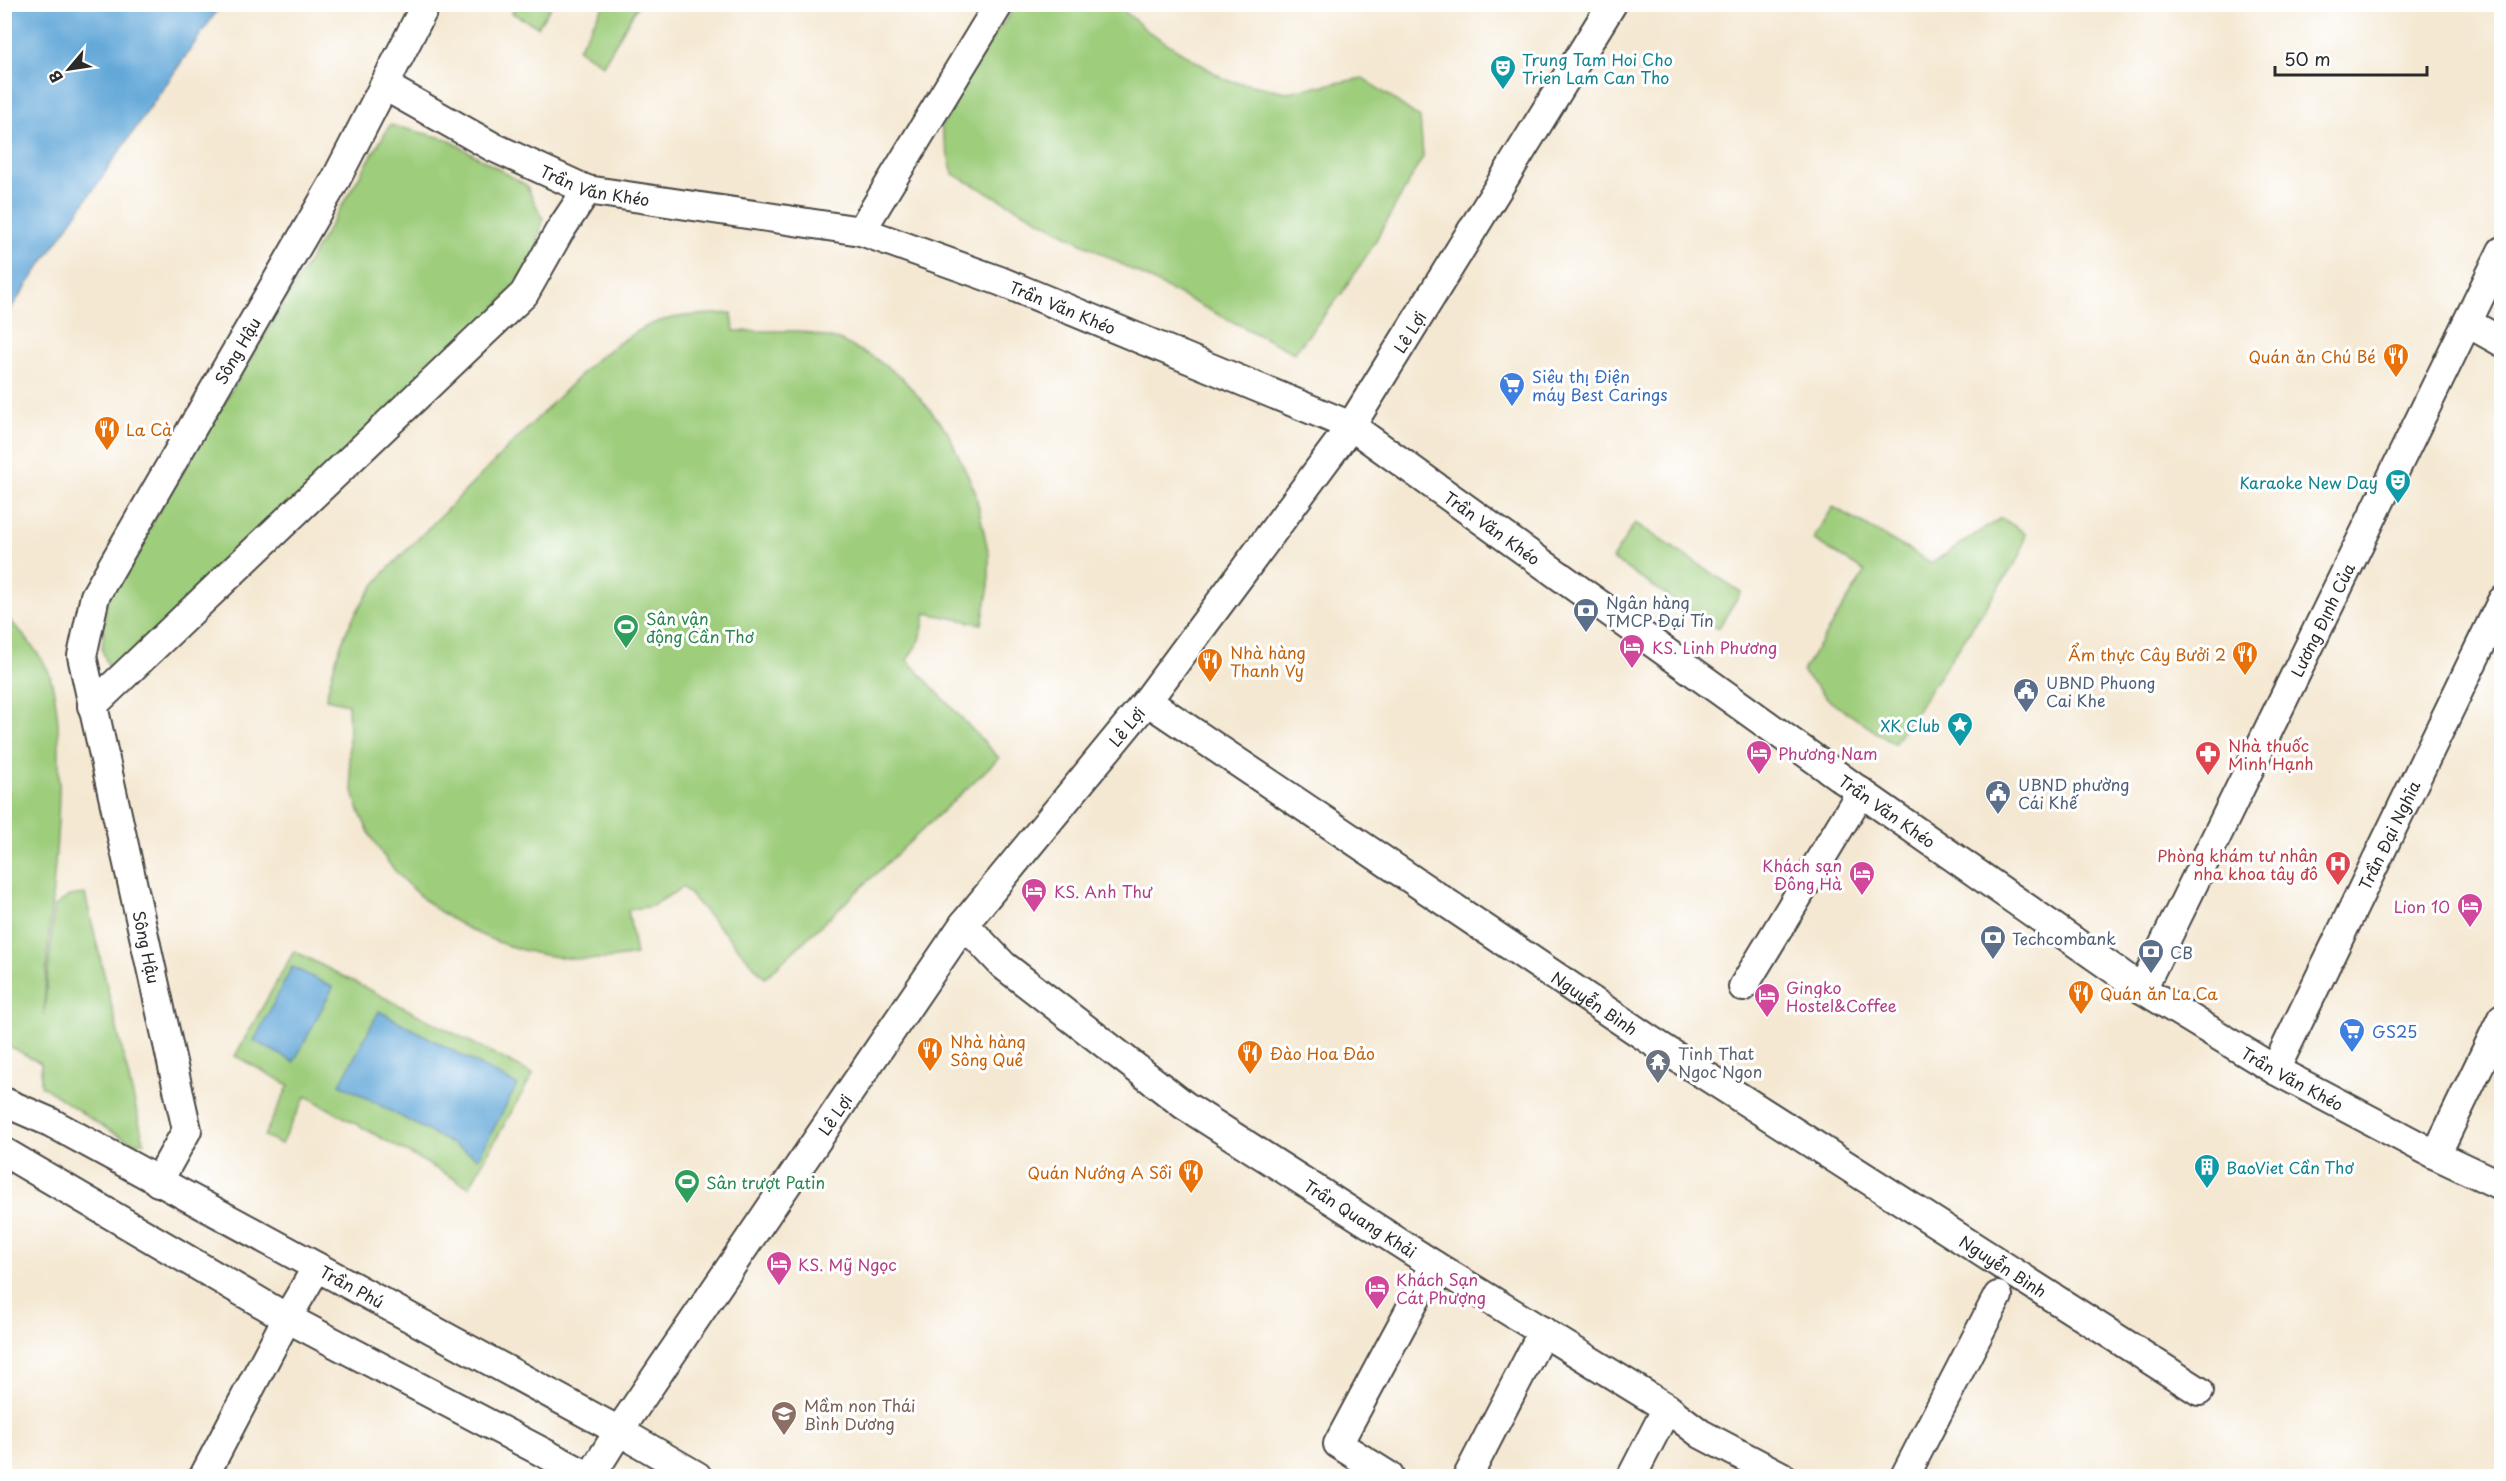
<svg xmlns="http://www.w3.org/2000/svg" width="2506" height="1481" viewBox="0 0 2506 1481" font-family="'Playpen Sans',sans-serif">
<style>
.green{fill:#9ecd7b;stroke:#647c53;stroke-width:1.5}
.water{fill:#62a7d8;stroke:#466982;stroke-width:1.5}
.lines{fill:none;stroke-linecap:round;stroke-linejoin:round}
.minor-casing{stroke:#494744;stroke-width:32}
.minor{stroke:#fff;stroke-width:28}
.labels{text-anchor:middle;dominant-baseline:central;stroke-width:6;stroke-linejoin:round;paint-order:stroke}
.culture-label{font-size:16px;fill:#0d838f;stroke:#fff;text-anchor:start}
.street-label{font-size:16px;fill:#2b2b2b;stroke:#fff}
.food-label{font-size:16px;fill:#c56008;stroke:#fff;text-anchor:start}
.shop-label{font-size:16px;fill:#366cbe;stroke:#fff;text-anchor:start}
.service-label{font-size:16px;fill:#4e5e75;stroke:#fff;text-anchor:start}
.leisure-label{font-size:16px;fill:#27864d;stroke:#fff;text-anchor:start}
.hotel-label{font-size:16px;fill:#b23c85;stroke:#fff;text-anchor:start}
.health-label{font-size:16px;fill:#be3a42;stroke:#fff;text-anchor:start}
.worship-label{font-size:16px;fill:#5b616d;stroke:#fff;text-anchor:start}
.education-label{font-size:16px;fill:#785e54;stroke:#fff;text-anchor:start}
</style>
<rect width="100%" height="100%" fill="#fff"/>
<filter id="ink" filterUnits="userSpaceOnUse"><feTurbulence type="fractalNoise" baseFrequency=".0167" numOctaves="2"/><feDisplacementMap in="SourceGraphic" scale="12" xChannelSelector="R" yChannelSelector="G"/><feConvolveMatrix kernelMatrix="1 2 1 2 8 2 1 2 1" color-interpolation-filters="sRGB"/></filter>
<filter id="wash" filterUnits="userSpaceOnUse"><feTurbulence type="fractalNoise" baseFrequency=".008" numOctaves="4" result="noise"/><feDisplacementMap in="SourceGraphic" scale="24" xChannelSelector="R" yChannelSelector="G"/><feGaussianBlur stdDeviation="1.35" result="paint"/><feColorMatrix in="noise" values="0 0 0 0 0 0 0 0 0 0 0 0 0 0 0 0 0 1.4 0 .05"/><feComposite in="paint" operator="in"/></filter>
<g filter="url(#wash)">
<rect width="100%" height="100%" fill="#f4e8d2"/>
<g class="green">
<path d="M517,5V4L552,5L538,27L512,13Z"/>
<path d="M604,5H638L603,65L578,49Z"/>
<path d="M1017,5H1117L1149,32L1226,80L1287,92L1363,78L1420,118L1423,157L1372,247L1342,293L1294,353L1164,287L953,174L941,127L979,56Z"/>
<path d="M390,125L447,139L526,185L543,219L534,260L473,336L112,677L102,650L107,599Z"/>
<path d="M732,313L734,331H800L839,340L873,357L902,378L926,405L947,431L975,491L989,555V586L982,624L926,613L920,640L907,660L999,758L765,978L683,887L652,906L628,910L636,955C526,976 399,917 358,808C346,776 350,738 348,704L326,699C337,647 350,613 385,572L593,362C611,348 631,333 652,324C676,314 706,315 732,313Z"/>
<path d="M1833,507L1932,563L2001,518L2026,533L2020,556L1894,744L1831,702L1802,672L1865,572L1813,539Z"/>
<path d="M1635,523L1741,592L1718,629L1612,559Z"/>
<path d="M4,616C17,625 44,659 49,673C59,703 59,738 59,769C60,851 46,933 44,1015L54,907L69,896L85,894L144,1142L133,1143L100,1125L41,1085V1063L5,1044Z"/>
<path d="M294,951L533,1074L469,1187L306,1096L281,1144L264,1136L289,1085L235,1056Z"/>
</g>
<g class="water">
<path d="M5,4L221,5L5,317L4,5Z"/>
<path d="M292,967L333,987L294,1062L254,1041Z"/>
<path d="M379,1011L517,1085L478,1158L340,1084Z"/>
</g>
</g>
<g filter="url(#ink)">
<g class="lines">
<defs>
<g id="minor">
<path id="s1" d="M385,86L493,147L587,190L861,231L1000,281L1351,426L1869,798L2142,989L2275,1070L2436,1155L2502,1186"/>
<path d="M861,231L999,4"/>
<path d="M2468,323L2502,342"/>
<path id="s2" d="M1147,701L1650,1040L2199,1391"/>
<path d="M92,706L524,294L559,232L587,190"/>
<path id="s3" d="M964,924L1003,965L1184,1105L1434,1265L1667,1408L1701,1434L1781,1476"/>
<path d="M1743,987L1861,792"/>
<path id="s4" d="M2142,989L2502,251"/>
<path id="s5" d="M2275,1070L2502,601"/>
<path id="s6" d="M4,1102L50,1122L619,1431L697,1476"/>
<path d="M4,1152L287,1318L588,1476"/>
<path d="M2436,1155L2502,1018"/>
<path id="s7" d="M158,1182L187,1130L82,656L95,596L336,179L426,4"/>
<path d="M204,1476L287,1318L317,1267"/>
<path id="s8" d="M591,1476L619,1431L964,924L1147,701L1351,426L1612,4"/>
<path d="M1389,1476L1338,1444L1434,1265"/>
<path d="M1468,1476L1543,1331"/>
<path d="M1632,1476L1667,1408"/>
<path d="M1905,1476L1998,1296"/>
</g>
</defs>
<use href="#minor" class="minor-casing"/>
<use href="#minor" class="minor"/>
</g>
</g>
<defs>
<symbol id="theatre-pin" viewBox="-11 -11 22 30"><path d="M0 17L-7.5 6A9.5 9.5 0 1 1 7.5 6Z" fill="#0f9aa8" stroke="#fff"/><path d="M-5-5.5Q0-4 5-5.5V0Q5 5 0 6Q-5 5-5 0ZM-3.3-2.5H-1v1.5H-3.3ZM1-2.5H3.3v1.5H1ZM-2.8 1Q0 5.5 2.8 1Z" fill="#fff"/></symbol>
<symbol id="restaurant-pin" viewBox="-11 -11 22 30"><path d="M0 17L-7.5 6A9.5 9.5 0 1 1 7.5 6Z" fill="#e8710a" stroke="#fff"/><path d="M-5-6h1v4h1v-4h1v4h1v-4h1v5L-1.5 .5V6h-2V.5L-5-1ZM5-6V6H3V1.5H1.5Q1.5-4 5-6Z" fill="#fff"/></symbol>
<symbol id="supermarket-pin" viewBox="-11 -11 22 30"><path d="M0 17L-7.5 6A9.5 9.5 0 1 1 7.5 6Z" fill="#3f7fe0" stroke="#fff"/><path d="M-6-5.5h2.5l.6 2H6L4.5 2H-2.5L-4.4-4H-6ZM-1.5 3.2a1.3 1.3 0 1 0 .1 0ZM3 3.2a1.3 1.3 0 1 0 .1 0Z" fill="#fff"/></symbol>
<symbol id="bank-pin" viewBox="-11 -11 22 30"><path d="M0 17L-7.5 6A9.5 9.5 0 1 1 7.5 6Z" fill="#5c6f8a" stroke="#fff"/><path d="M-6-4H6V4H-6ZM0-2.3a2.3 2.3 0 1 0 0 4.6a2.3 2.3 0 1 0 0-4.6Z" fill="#fff"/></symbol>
<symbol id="stadium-pin" viewBox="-11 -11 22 30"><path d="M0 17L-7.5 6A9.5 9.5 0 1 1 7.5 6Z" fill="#2e9e5b" stroke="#fff"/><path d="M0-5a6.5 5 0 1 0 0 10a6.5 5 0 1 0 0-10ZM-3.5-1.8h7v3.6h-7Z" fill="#fff"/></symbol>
<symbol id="hotel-pin" viewBox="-11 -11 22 30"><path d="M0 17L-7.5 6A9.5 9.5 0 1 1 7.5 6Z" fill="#d1479c" stroke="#fff"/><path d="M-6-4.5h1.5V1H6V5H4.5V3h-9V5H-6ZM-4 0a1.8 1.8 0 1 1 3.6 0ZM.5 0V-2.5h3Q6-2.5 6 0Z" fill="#fff"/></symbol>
<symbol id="civic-pin" viewBox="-11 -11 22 30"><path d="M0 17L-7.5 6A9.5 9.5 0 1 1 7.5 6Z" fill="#5c6f8a" stroke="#fff"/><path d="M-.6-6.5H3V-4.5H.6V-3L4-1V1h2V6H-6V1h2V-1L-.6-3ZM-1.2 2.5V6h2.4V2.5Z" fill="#fff"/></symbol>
<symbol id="sight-pin" viewBox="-11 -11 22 30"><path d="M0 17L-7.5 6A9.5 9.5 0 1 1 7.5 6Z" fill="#0f9aa8" stroke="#fff"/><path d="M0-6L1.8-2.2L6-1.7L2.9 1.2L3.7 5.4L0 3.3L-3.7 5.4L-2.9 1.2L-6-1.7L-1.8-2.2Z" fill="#fff"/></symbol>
<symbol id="pharmacy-pin" viewBox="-11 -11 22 30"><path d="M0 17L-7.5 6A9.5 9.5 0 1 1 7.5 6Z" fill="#e0444e" stroke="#fff"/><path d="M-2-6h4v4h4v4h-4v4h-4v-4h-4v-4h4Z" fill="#fff"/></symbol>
<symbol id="hospital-pin" viewBox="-11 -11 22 30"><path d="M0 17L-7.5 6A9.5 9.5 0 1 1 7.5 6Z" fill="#e0444e" stroke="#fff"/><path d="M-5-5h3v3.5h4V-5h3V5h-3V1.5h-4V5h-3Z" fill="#fff"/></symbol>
<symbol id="temple-pin" viewBox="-11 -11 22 30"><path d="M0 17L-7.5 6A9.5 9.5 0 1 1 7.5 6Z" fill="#6b7280" stroke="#fff"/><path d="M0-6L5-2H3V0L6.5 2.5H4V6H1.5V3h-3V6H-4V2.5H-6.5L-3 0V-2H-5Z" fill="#fff"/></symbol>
<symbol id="building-pin" viewBox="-11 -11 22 30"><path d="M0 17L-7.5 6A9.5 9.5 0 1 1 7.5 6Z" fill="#0f9aa8" stroke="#fff"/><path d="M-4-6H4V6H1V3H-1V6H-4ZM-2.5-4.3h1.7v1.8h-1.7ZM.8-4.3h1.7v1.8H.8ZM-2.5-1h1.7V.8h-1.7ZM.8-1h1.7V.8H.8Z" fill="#fff"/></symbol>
<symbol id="school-pin" viewBox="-11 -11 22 30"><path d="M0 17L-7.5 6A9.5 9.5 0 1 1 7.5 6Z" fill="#8d6e63" stroke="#fff"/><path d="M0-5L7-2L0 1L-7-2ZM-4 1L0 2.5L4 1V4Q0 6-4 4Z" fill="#fff"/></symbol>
</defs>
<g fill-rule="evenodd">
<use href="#theatre-pin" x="1488" y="53" width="30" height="40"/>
<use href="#restaurant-pin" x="2381" y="341" width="30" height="40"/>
<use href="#supermarket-pin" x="1497" y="370" width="30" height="40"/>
<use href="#restaurant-pin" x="92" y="414" width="30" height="40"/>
<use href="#theatre-pin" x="2383" y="467" width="30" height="40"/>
<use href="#bank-pin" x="1571" y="596" width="30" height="40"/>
<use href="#stadium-pin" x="611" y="612" width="30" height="40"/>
<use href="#hotel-pin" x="1617" y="632" width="30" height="40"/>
<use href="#restaurant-pin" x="2230" y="639" width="30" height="40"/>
<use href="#restaurant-pin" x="1195" y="646" width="30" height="40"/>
<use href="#civic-pin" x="2011" y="676" width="30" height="40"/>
<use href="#sight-pin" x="1945" y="710" width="30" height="40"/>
<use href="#hotel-pin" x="1744" y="738" width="30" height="40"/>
<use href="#pharmacy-pin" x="2193" y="739" width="30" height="40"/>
<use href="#civic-pin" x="1983" y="778" width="30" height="40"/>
<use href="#hospital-pin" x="2323" y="849" width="30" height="40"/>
<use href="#hotel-pin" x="1847" y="859" width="30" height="40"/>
<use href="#hotel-pin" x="1019" y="876" width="30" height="40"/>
<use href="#hotel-pin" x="2455" y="891" width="30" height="40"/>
<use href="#bank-pin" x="1978" y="923" width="30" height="40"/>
<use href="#bank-pin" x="2136" y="937" width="30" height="40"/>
<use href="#restaurant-pin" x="2066" y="978" width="30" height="40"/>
<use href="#hotel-pin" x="1752" y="981" width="30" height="40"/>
<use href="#supermarket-pin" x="2337" y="1016" width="30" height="40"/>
<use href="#restaurant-pin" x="915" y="1035" width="30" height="40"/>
<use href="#restaurant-pin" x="1235" y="1038" width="30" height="40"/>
<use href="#temple-pin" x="1643" y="1047" width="30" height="40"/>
<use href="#building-pin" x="2192" y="1152" width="30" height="40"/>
<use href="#restaurant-pin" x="1176" y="1157" width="30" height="40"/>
<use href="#stadium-pin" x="672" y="1167" width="30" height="40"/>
<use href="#hotel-pin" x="764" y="1249" width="30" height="40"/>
<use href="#hotel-pin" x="1362" y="1273" width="30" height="40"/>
<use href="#school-pin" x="769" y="1399" width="30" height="40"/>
</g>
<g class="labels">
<g class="culture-label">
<text x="1522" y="59">Trung Tam Hoi Cho<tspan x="1522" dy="18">Trien Lam Can Tho</tspan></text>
<text x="2378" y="482" text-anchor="end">Karaoke New Day</text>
<text x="1940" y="725" text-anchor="end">XK Club</text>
<text x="2226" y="1167">BaoViet Cần Thơ</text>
</g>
<g class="street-label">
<text stroke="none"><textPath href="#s1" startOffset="234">Trần Văn Khéo</textPath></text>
<text stroke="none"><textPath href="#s1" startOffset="720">Trần Văn Khéo</textPath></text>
<text stroke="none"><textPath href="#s8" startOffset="1408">Lê Lợi</textPath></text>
<text stroke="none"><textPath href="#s7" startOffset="890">Sông Hậu</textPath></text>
<text stroke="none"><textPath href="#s1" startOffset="1206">Trần Văn Khéo</textPath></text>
<text stroke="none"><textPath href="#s4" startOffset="411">Lương Định Của</textPath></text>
<text stroke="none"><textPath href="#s8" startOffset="922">Lê Lợi</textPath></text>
<text stroke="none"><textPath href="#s1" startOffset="1692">Trần Văn Khéo</textPath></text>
<text stroke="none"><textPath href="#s5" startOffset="261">Trần Đại Nghĩa</textPath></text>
<text transform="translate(147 947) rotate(78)">Sông Hậu</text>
<text stroke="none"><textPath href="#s2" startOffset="540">Nguyễn Bình</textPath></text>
<text stroke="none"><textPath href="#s1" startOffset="2178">Trần Văn Khéo</textPath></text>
<text stroke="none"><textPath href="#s8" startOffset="436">Lê Lợi</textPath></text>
<text stroke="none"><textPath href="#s3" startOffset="495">Trần Quang Khải</textPath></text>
<text stroke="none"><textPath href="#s2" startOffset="1026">Nguyễn Bình</textPath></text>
<text stroke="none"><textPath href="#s6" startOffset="394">Trần Phú</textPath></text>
</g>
<g class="food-label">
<text x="2376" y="356" text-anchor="end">Quán ăn Chú Bé</text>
<text x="126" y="429">La Cà</text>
<text x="1230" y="652">Nhà hàng<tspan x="1230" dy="18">Thanh Vy</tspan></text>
<text x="2226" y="654" text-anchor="end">Ẩm thực Cây Bưởi 2</text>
<text x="2100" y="993">Quán ăn La Ca</text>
<text x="950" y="1041">Nhà hàng<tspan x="950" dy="18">Sông Quê</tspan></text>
<text x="1270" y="1053">Đào Hoa Đảo</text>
<text x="1172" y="1172" text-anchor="end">Quán Nướng A Sồi</text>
</g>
<g class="shop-label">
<text x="1532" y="376">Siêu thị Điện<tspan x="1532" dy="18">máy Best Carings</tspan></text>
<text x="2372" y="1031">GS25</text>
</g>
<g class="service-label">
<text x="1606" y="602">Ngân hàng<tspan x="1606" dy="18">TMCP Đại Tín</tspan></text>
<text x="2046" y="682">UBND Phuong<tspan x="2046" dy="18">Cai Khe</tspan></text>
<text x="2018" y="784">UBND phường<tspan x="2018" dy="18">Cái Khế</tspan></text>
<text x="2012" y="938">Techcombank</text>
<text x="2170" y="952">CB</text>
</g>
<g class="leisure-label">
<text x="646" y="618">Sân vận<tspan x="646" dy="18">động Cần Thơ</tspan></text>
<text x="706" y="1182">Sân trượt Patin</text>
</g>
<g class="hotel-label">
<text x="1652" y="647">KS. Linh Phương</text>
<text x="1778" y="753">Phương Nam</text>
<text x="1842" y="865" text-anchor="end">Khách sạn<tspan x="1842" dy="18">Đông Hà</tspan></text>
<text x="1054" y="891">KS. Anh Thư</text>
<text x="2450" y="906" text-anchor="end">Lion 10</text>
<text x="1786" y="987">Gingko<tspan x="1786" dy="18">Hostel&amp;Coffee</tspan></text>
<text x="798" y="1264">KS. Mỹ Ngọc</text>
<text x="1396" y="1279">Khách Sạn<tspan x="1396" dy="18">Cát Phượng</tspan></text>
</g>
<g class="health-label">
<text x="2228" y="745">Nhà thuốc<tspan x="2228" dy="18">Minh Hạnh</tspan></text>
<text x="2318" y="855" text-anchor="end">Phòng khám tư nhân<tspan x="2318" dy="18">nha khoa tây đô</tspan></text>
</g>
<g class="worship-label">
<text x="1678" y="1053">Tinh That<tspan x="1678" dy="18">Ngoc Ngon</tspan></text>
</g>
<g class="education-label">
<text x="804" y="1405">Mầm non Thái<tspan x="804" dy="18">Bình Dương</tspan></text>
</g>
</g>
<rect width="2506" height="1481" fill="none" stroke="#fff" stroke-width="24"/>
<g transform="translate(69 69) rotate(241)" stroke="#ffffff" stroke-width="4.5" paint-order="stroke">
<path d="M0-4.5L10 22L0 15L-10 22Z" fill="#2b2b2b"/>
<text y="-9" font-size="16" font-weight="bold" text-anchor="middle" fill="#2b2b2b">B</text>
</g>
<path d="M2275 66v9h152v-9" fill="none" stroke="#2b2b2b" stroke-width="3"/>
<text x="2284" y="66" font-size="18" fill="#2b2b2b" stroke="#ffffff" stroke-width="4.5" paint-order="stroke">50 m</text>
</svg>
